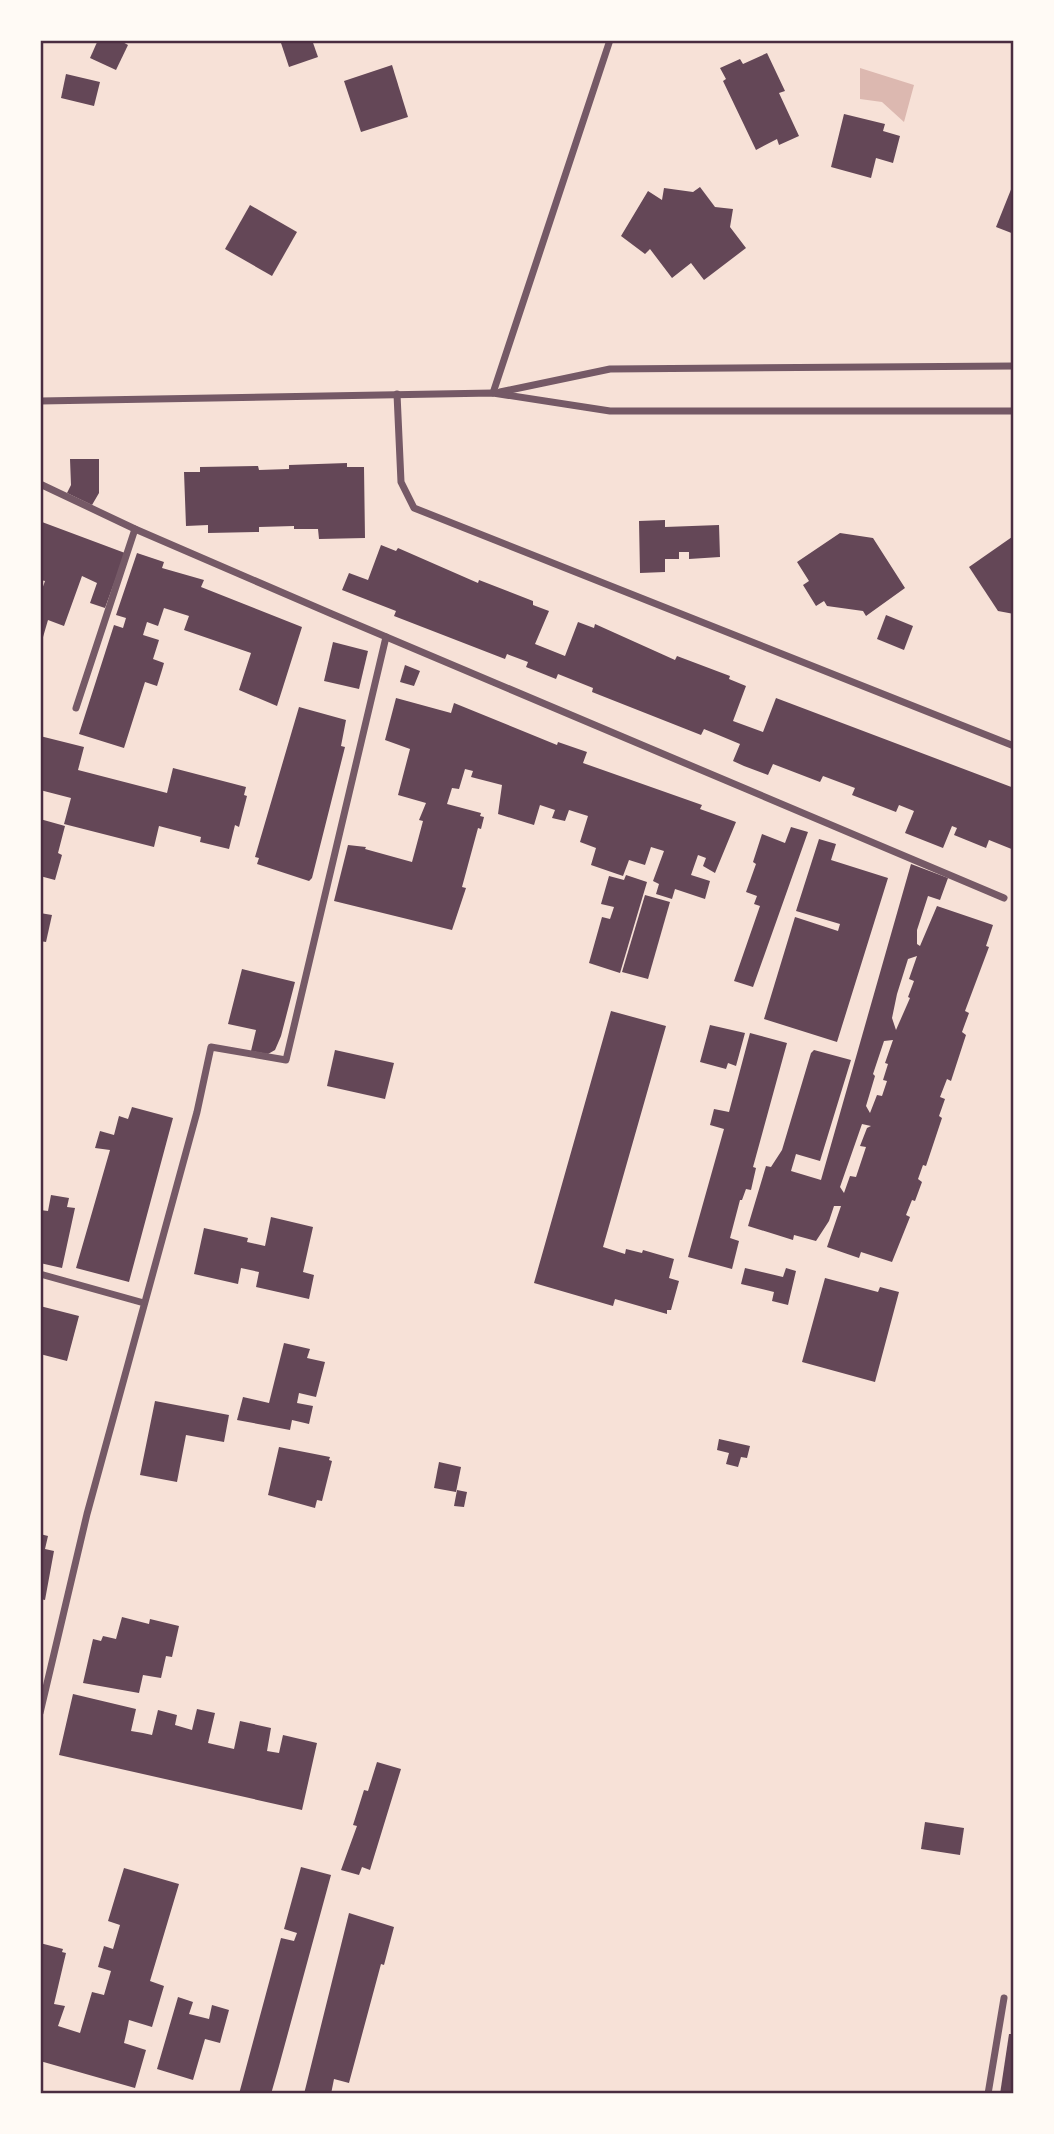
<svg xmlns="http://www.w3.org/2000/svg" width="1054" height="2134" viewBox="0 0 1054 2134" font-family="'Work Sans',sans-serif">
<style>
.water{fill:#dcb8b0}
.building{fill:#644757;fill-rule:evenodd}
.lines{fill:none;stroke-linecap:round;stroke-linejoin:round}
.minor{stroke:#755966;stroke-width:7}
.neatline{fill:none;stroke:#4a2c40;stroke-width:2.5}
</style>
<rect width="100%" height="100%" fill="#f7e1d7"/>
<path class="water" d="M860,68L914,85L904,122L882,102L860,99Z"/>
<g class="building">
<path d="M98,40H119L128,45L116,70L90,58Z"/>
<path d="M280,40H312L318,57L289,67Z"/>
<path d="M767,53L785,91L779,93L799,136L779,145L777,139L756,150L723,81L726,79L720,68L740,59L743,64Z"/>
<path d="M392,65L408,117L361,132L344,81Z"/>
<path d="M66,74L100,82L94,106L61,98Z"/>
<path d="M844,114L885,124L883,131L900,136L893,163L876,158L871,178L831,167Z"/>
<path d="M1014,182V234L996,227Z"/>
<path d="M700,187L715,207L733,209L730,227L746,248L704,280L691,263L672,278L650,249L645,254L621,236L648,191L662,200L664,188L693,192Z"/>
<path d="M250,205L297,232L272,276L225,249Z"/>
<path d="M70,459H99V493L92,505L67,493L71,485Z"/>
<path d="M347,463V467H364L365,538L319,539L318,529H294V526L259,527V532L208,533V525L186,526L184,472H200V467L258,466L259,470L289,469V465Z"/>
<path d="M665,520V527L719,525L720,557L689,559V552H679V559H665V572L640,573L639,521Z"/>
<path d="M42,522L125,553L105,608L90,603L97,583L82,576L64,626L48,620L41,644L40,595L45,581L40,580Z"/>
<path d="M840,533L873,538L905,588L866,616L863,611L827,606L824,601L816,606L803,585L809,581L797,562Z"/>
<path d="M1012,537H1014V614L998,611L969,567Z"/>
<path d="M381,545L396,551L398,548L478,583L479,580L533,601V605L549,611L535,644L565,656L578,622L594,628L595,624L675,660L677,656L730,676L729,679L746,686L733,721L763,732L776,698L1014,788V850L989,840L986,848L954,835L957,828L952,826L943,848L905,833L914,811L899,805L896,812L852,795L855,788L823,776L820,782L773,764L768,775L744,766L733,761L740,744L704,729L701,735L592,692L593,688L558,674L556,679L526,667L528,662L507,654L505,659L394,616L396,611L342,590L349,573L368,580Z"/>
<path d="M137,553L164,562L162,568L204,580L201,587L302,627L277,706L239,690L251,653L184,630L189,616L164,608L158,626L147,622L143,635L159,640L153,659L164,663L162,670L157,686L145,682L124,748L79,734L114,625L123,628L126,618L116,615Z"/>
<path d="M886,615L913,626L904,650L877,639Z"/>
<path d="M333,642L368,651L359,689L324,681Z"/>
<path d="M405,665L420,671L414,686L400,682Z"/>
<path d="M396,698L451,713L454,703L557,745L558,742L587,752L583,763L702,805L700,809L736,822L715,873L703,866L706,858L698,855L691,875L710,881L705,899L675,889L672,899L656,894L659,884L653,881L664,851L651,847L645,865L629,860L623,876L591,865L596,848L580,842L588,816L569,810L565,821L552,818L555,810L540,805L534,825L498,814L502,785L471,777L473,771L465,769L459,789L452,788L447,804L481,813L480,816L484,817L481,829L478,828L462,887L466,888L452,930L334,901L348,845L366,847L365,849L412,862L423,821L419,820L426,803L398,795L410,749L385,740Z"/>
<path d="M299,707L346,720L341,746L345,747L312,878L309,881L257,864L259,858L255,857Z"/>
<path d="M40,736L84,747L78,770L167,793L173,768L246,787L244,795L247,796L239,827L235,825L229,849L200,842L201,837L159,826L154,847L64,824L71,798L40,790Z"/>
<path d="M40,819L65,826L58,853L62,855L55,880L40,876Z"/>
<path d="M791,827L808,832L753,987L734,981L760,906L754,904L757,896L746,892L756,864L753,862L762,834L785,843Z"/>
<path d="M819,839L836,844L831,860L888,878L837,1042L764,1019L795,917L838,931L840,924L796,911Z"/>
<path d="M911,864L948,878L940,900L928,896L917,930V944L920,946L937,906L993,925L986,946L989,947L965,1011L969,1013L962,1032L966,1035L951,1081L947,1079L940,1097L945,1099L939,1116L942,1118L926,1166L923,1165L918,1179L922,1182L915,1201L912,1200L906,1215L910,1217L892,1262L861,1252L859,1258L827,1247L841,1206H834L829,1221L816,1241L794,1235L793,1240L748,1226L766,1166L771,1167L782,1150L811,1053L814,1050L851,1060L820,1161L796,1154L791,1171L821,1180ZM917,956L909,979L914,981L908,997L910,998L896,1030L892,1018L897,994L908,959ZM893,1040L885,1063L888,1064L883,1080L887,1081L882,1096L877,1095L870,1113L866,1106L875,1076L873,1074L884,1041ZM862,1124L871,1126L867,1128L860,1146L866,1147L856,1177L850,1176L844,1193L840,1187Z"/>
<path d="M626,875L647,882L620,973L589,963L602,917L610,919L614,907L601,904L609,876L624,880Z"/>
<path d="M645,895L670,902L648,979L622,972Z"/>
<path d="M40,913L52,915L46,942L40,941Z"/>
<path d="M242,969L295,982L281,1036L275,1050L268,1054L251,1051L256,1030L228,1024Z"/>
<path d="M611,1011L666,1026L603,1247L625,1254L626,1249L642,1253L643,1250L674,1259L669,1278L679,1281L671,1310H667V1314L615,1299L613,1306L534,1283Z"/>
<path d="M710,1025L745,1033L736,1066L728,1063L726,1069L700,1062Z"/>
<path d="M750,1033L787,1043L753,1167L756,1168L751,1190L746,1189L742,1200H740L730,1238L739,1241L732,1269L688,1257L724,1129L710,1125L714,1109L729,1112Z"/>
<path d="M335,1050L394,1063L385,1099L327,1086Z"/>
<path d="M132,1107L173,1118L129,1282L76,1268L110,1150L95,1148L100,1131L114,1135L119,1116L128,1119Z"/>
<path d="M51,1195L69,1198L67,1207L75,1208L62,1268L40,1263V1210L48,1211Z"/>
<path d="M271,1217L313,1227L303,1272L314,1275L309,1299L256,1287L259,1272L241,1268L238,1284L194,1274L204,1228L248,1238L247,1242L265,1246Z"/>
<path d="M745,1268L783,1277L786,1268L796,1271L788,1305L772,1301L774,1292L741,1284Z"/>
<path d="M825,1278L878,1292L880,1287L899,1292L875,1382L802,1362Z"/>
<path d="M40,1306L79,1316L67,1361L40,1354Z"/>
<path d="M284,1343L310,1349L307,1358L325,1362L316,1397L299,1393L297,1403L313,1406L309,1424L292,1420L290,1430L237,1420L243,1397L269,1403Z"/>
<path d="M155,1401L229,1415L224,1442L186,1435L177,1482L140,1475Z"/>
<path d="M719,1439L750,1446L747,1458L741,1457L738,1467L726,1464L729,1453L717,1450Z"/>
<path d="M279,1447L330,1457L329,1460L332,1461L322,1501L317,1500L315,1508L268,1495Z"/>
<path d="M439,1462L461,1467L456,1492L434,1488Z"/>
<path d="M457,1490L467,1492L464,1507L454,1506Z"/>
<path d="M40,1534L48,1536L45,1549L54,1551L45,1600L40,1599Z"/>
<path d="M122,1617L149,1624L150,1619L179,1626L172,1657L166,1656L161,1678L143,1675L139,1693L83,1683L93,1639L101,1641L103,1636L116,1639Z"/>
<path d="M73,1694L136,1709L131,1731L143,1733L152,1735L158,1710L177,1715L175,1725L192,1730L197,1709L215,1713L208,1743L234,1749L240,1721L271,1728L267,1751L279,1753L283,1735L317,1743L302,1810L59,1755Z"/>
<path d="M377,1762L401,1769L370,1870L362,1867L359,1875L341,1870L357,1826L353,1825L364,1790L368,1791Z"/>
<path d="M925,1822L964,1828L960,1855L921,1849Z"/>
<path d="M301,1867L331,1875L279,2066L271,2094H239L281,1938L294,1941L297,1933L284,1929Z"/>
<path d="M124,1868L179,1884L150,1981L164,1986L152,2027L129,2020L127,2030L124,2043L146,2050L135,2088L40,2061V1943L63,1949L62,1952L66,1953L54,2004L65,2006L58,2026L80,2033L92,1992L104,1995L111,1971L98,1967L104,1946L113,1949L120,1925L108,1921Z"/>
<path d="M349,1913L394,1927L384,1965L381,1964L349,2083L334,2079L331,2094H304Z"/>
<path d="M178,1997L193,2002L189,2014L209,2019L212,2005L229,2010L220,2043L205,2039L193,2080L157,2069Z"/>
<path d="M1009,2034H1014V2094H1000Z"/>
</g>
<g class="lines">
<g class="minor">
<path d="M500,392L610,369L1014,366"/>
<path d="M493,393L610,40"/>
<path d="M397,394L401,482L414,508L1014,746"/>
<path d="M40,401L493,393L610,411H1014"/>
<path d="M40,484L135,529L332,614L1004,898"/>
<path d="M76,708L135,529"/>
<path d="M40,1274L144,1303"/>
<path d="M40,1713L87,1514L197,1112L211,1047L286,1060L386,637"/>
<path d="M988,2094L1004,1998"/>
</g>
</g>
<rect width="1054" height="2134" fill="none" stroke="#fffaf5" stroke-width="84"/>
<rect x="42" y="42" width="970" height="2050" class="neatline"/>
</svg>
